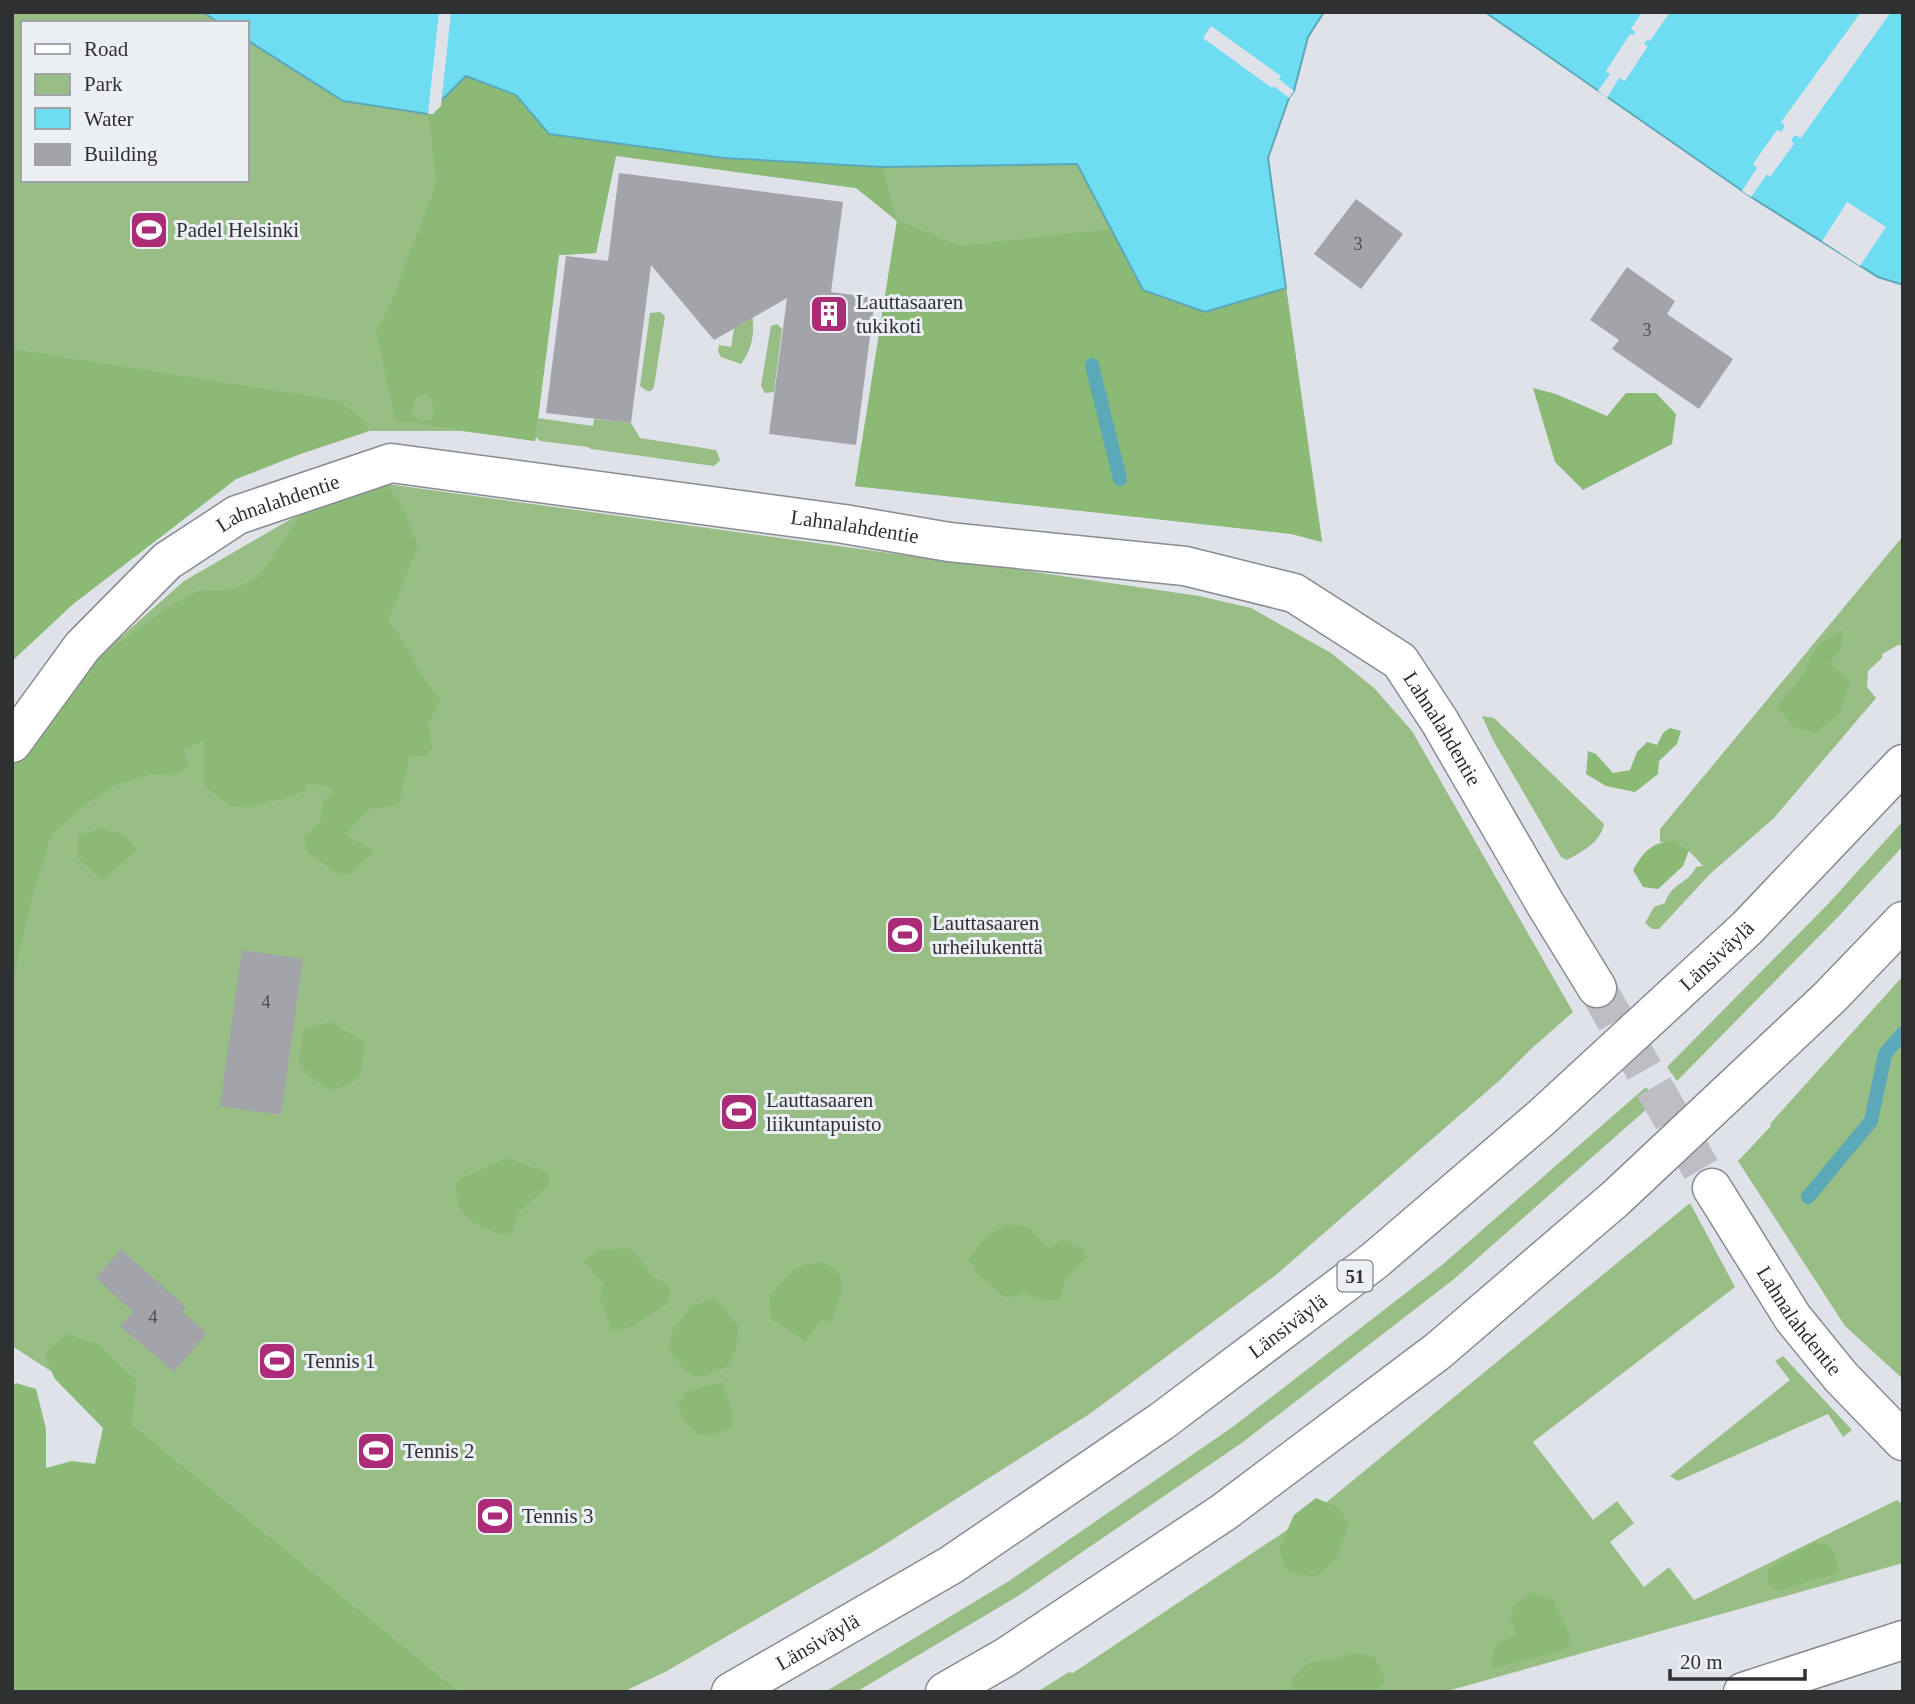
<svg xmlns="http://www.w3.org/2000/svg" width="1915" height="1704" viewBox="0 0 1915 1704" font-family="'Times New Roman',serif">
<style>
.green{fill:#98be86}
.forest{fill:#8bb976;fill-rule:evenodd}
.water{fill:#6edcf1;stroke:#5ba8b8;stroke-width:2}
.pier{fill:#dfe2e8}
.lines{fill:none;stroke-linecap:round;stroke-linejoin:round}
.stream{stroke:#5ba8b8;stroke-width:14}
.building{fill:#a3a4aa}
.minor-tunnel{stroke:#bcbec4;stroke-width:38;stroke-dasharray:38 19;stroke-linecap:butt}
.minor-casing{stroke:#888b90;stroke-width:41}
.major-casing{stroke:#888b90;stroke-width:41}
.highway-casing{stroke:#888b90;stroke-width:41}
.minor{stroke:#fff;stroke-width:38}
.major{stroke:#fff;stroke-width:38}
.highway{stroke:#fff;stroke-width:38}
.labels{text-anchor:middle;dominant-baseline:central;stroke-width:6;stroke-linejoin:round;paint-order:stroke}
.number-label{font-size:18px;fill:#4c4d50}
.shield{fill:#ecf0f5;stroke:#686a6c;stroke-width:2}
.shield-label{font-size:19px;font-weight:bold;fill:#2f3032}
.poi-label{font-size:21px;fill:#2f3032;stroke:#ecf0f5;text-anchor:start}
.street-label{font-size:21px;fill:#2f3032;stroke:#ecf0f5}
</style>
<rect width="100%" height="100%" fill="#dfe2e8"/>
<g class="green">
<path d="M12,12H203L219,23H23V180H247V40L342,101L349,12L1268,158L1322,542L1292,534L855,486L897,220L856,188L616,155L596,253L559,255L538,418L593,426L594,419L631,423L640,438L716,450L720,460L714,466L591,449L588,447L540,441L536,437L535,441L461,431H369L300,454L236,479L73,604L12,661Z"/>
<path d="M750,305C756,326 754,347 741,364L721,357L718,351L719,345L731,347L735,324Z"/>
<path d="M660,312L665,316L654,387L651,391H647L640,386L650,313Z"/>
<path d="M777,324L782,329L774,392L765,393L761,386L771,326Z"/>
<path d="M387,484L940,560L966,562L1199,596L1251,608L1331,653L1374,688L1412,731L1573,1012L1531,1049L1500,1080L1277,1274L1091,1413L876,1550L665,1672L623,1692H460L131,1423L12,1346V767L87,667L184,581L303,512Z"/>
<path d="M1903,536V645H1898L1882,654V658L1868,671L1867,687L1876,698L1774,818L1710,874L1659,929H1652L1645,923L1654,907L1665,903C1671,883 1687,885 1696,867L1703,866C1689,850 1681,841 1660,842V829Z"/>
<path d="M1482,716L1494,718L1604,824C1601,842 1582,852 1567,860L1561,857L1493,740Z"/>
<path d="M1903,821V846L1838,917L1677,1081L1667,1067L1829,903Z"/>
<path d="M1903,976V1379L1845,1326L1738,1161L1771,1126L1770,1124Z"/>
<path d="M1646,1087L1657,1100L1454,1279L1243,1442L1018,1596L856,1692H825L1009,1581L1234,1426L1442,1265Z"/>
<path d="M1690,1203L1735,1287L1533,1442L1593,1520L1617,1501L1634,1523L1610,1542L1644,1587L1669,1567L1694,1600L1897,1500L1903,1505V1563L1444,1692H1037L1069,1672L1073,1673L1317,1510Z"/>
<path d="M1783,1356L1852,1430L1843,1437L1828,1414L1678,1481L1670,1476L1790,1380L1775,1361Z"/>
</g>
<g class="forest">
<path d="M466,76L516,95L549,134L724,158L882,167L897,220L960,246L1111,229L1143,290L1205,312L1286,288L1322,542L1292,534L855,486L897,221L856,188L616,156L596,253L559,255L535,441L395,420L376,329L388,310L437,182L428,114ZM426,394L433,403V419C423,422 418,420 411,413L415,399Z"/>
<path d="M12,349L340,401L365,422L369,431L300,454L236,479L73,604L12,661Z"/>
<path d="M1533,388L1556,394L1607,416L1626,393H1656L1676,414L1672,444L1583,490L1555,462Z"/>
<path d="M387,484L402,507L418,545L388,621L402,639L419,671L441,701L428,724L432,749L424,756L409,757L399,805L369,809L345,835L374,851L351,873L340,875L307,852L304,838L321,821L323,802L333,791L328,786L307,784L306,791L253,807L229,806L205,786L204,740L183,750L190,767L175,775L151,774L117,784L79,809L51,835L31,901L12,985V767L21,751L87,667L166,609L197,591L235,589L258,577L303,512Z"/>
<path d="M1843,630L1841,649L1830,662L1837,671L1850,681L1841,712L1815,733L1795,728L1777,707L1806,671L1811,655L1821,643Z"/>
<path d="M1670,728L1681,731L1677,744L1659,761L1658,774L1635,792L1606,786L1586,774L1588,751L1596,754L1613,773L1630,770L1637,752L1647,742L1657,745L1663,733Z"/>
<path d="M104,828L126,836L136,850L107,877L101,880L77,857L78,835Z"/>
<path d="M1673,841L1689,850L1683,866L1658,889L1643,887L1633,870C1643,852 1652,842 1673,841Z"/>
<path d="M331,1022L365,1043C360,1075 364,1082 330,1090L309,1076L299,1062L303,1031L317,1025Z"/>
<path d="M508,1158L549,1174L548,1186L519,1212L512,1232L502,1235C472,1222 453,1217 457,1180Z"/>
<path d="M1007,1224L1029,1228L1048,1247L1064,1241L1083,1249L1087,1258L1065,1278L1060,1299C1042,1302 1039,1303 1025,1291L1014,1297H1004L988,1282L979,1277L969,1259L981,1241Z"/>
<path d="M629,1248L641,1260L650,1275L663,1282L670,1289L667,1304L632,1326L612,1331L600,1299L604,1285L584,1261L598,1251Z"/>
<path d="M823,1261L839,1273L843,1289L834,1310L833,1323L822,1319L806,1341L771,1319L770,1296L793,1270Z"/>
<path d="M715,1299L739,1326L735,1352L727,1367L697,1377L684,1370L668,1347L673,1330L691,1306Z"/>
<path d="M66,1334L98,1344L137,1381L131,1423L460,1692H12V1386L16,1383L36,1389L46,1429V1468L72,1461L95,1464L103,1428L55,1379L44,1354Z"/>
<path d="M723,1382L732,1413L731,1428L711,1435L696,1434L684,1419L678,1407L684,1393Z"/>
<path d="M1316,1498L1339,1508L1349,1525L1336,1558L1315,1577L1287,1570L1279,1549L1294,1515Z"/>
<path d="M1813,1543L1827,1544L1836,1556L1838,1573L1776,1591L1768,1582V1569Z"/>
<path d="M1532,1592L1554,1601L1572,1640L1567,1650L1491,1669V1663L1495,1645L1517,1634L1510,1617L1516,1604Z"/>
<path d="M1354,1653L1374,1656L1386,1681L1375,1692H1295L1291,1680L1310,1662L1333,1660Z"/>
</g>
<g class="water">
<path d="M203,12H1324L1308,37L1294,91L1289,98L1268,158L1286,288L1205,312L1143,290L1077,164L882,167L724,158L549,134L516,95L466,76L428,114L343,101L247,40V23H219Z"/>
<path d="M1485,12H1903V285L1878,277L1751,197Z"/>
</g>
<g class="pier">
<path d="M439,12H451L441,106L433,114H428Z"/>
<path d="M1642,12H1670L1650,41L1647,40L1644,44L1648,46L1625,81L1619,78L1607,98L1598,91L1610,74L1606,71L1630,34L1633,35L1635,32L1631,29Z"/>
<path d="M1861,12H1891L1801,138L1795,135L1791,140L1794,144L1770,177L1767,174L1751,197L1742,191L1757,168L1753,164L1777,130L1781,132L1785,126L1781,122Z"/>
<path d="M1211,26L1281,76L1279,79L1294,91L1289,98L1274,86L1272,88L1203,38Z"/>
<path d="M1847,202L1886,227L1860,266L1822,241Z"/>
</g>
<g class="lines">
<g class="stream">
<path d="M1092,365L1120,479"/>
<path d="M1808,1197L1871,1121L1885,1054L1903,1033"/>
</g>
</g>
<g class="building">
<path d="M619,173L843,202L831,292L875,298L856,445L769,434L787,298L714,340L651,265L631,423L546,413L566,256L608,261Z"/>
<path d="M1356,199L1403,234L1361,289L1314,254Z"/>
<path d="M1627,267L1675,301L1667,314L1733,359L1699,409L1612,349L1619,340L1590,320Z"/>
<path d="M242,950L303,959L281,1115L220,1106Z"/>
<path d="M121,1249L186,1307L182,1312L207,1333L174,1372L120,1326L133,1312L96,1278Z"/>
</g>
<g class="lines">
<path class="minor-tunnel" d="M1597,988L1712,1188"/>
<defs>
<g id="minor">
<path id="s1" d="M12,743L82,647L167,561L237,515L391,463L844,524L949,542L1185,566L1294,593L1400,661L1440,722L1546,905L1597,988"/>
<path id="s2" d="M1712,1188L1793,1318L1841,1377L1903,1441"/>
</g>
<path id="major" d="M1743,1692L1903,1640"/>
<g id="highway">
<path id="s3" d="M731,1692L951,1565L1162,1421L1374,1261L1541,1118L1747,928L1903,764"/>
<path d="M945,1692L1006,1657L1224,1512L1438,1351L1616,1198L1830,997L1903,921"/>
</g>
</defs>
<use href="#minor" class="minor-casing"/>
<use href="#major" class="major-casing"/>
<use href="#highway" class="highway-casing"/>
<use href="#minor" class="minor"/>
<use href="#major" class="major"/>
<use href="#highway" class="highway"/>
</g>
<defs>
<symbol id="stadium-square" viewBox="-11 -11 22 22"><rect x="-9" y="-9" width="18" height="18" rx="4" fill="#ac2b77" stroke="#ecf0f5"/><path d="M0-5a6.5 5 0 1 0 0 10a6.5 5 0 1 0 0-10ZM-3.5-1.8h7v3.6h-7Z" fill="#fff"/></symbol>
<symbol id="building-square" viewBox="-11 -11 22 22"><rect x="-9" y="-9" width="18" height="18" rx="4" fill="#ac2b77" stroke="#ecf0f5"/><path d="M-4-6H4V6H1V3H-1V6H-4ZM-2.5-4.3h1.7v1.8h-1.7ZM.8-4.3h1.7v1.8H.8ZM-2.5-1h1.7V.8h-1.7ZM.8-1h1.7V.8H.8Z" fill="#fff"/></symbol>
</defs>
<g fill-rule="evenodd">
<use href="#stadium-square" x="127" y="208" width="44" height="44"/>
<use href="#building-square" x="807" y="292" width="44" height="44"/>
<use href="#stadium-square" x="883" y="913" width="44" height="44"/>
<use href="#stadium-square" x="717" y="1090" width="44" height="44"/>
<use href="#stadium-square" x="255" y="1339" width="44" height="44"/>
<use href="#stadium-square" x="354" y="1429" width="44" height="44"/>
<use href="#stadium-square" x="473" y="1494" width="44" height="44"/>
</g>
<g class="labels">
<g class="number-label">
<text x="1358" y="244">3</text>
<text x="1647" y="330">3</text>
<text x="266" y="1002">4</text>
<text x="153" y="1317">4</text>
</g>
<rect class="shield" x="1337.5" y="1260.5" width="35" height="31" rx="5"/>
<g class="shield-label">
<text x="1355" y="1276">51</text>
</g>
<g class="poi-label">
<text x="176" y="230">Padel Helsinki</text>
<text x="856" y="302">Lauttasaaren<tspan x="856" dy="24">tukikoti</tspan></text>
<text x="932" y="923">Lauttasaaren<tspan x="932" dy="24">urheilukenttä</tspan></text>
<text x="766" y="1100">Lauttasaaren<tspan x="766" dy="24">liikuntapuisto</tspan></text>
<text x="304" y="1361">Tennis 1</text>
<text x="403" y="1451">Tennis 2</text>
<text x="522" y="1516">Tennis 3</text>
</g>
<g class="street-label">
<text stroke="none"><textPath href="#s1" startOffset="366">Lahnalahdentie</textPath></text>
<text stroke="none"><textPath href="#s1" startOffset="954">Lahnalahdentie</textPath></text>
<text stroke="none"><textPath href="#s1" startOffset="1605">Lahnalahdentie</textPath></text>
<text stroke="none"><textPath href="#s3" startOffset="1234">Länsiväylä</textPath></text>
<text stroke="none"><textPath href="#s2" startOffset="159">Lahnalahdentie</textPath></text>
<text stroke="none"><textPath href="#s3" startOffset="667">Länsiväylä</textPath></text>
<text stroke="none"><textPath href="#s3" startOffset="100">Länsiväylä</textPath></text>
</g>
</g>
<rect width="1915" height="1704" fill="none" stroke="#2f3032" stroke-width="28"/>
<rect x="21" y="21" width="228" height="161" fill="#ecf0f5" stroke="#a0a3a7" stroke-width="2"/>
<rect x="35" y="44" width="35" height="10" fill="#ffffff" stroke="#a0a3a7" stroke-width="2"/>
<text x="84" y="56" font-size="21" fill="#2f3032">Road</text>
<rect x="35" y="74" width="35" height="21" fill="#98be86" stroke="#a0a3a7" stroke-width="2"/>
<text x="84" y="91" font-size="21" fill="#2f3032">Park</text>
<rect x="35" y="108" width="35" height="21" fill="#6edcf1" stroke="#a0a3a7" stroke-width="2"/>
<text x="84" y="126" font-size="21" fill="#2f3032">Water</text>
<rect x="35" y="144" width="35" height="21" fill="#a3a4aa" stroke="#a0a3a7" stroke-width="2"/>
<text x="84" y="161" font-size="21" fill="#2f3032">Building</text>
<path d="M1670 1669v10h135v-10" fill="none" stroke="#2f3032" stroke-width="3.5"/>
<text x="1680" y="1669" font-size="21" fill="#2f3032" stroke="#ecf0f5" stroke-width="5" paint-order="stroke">20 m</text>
</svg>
